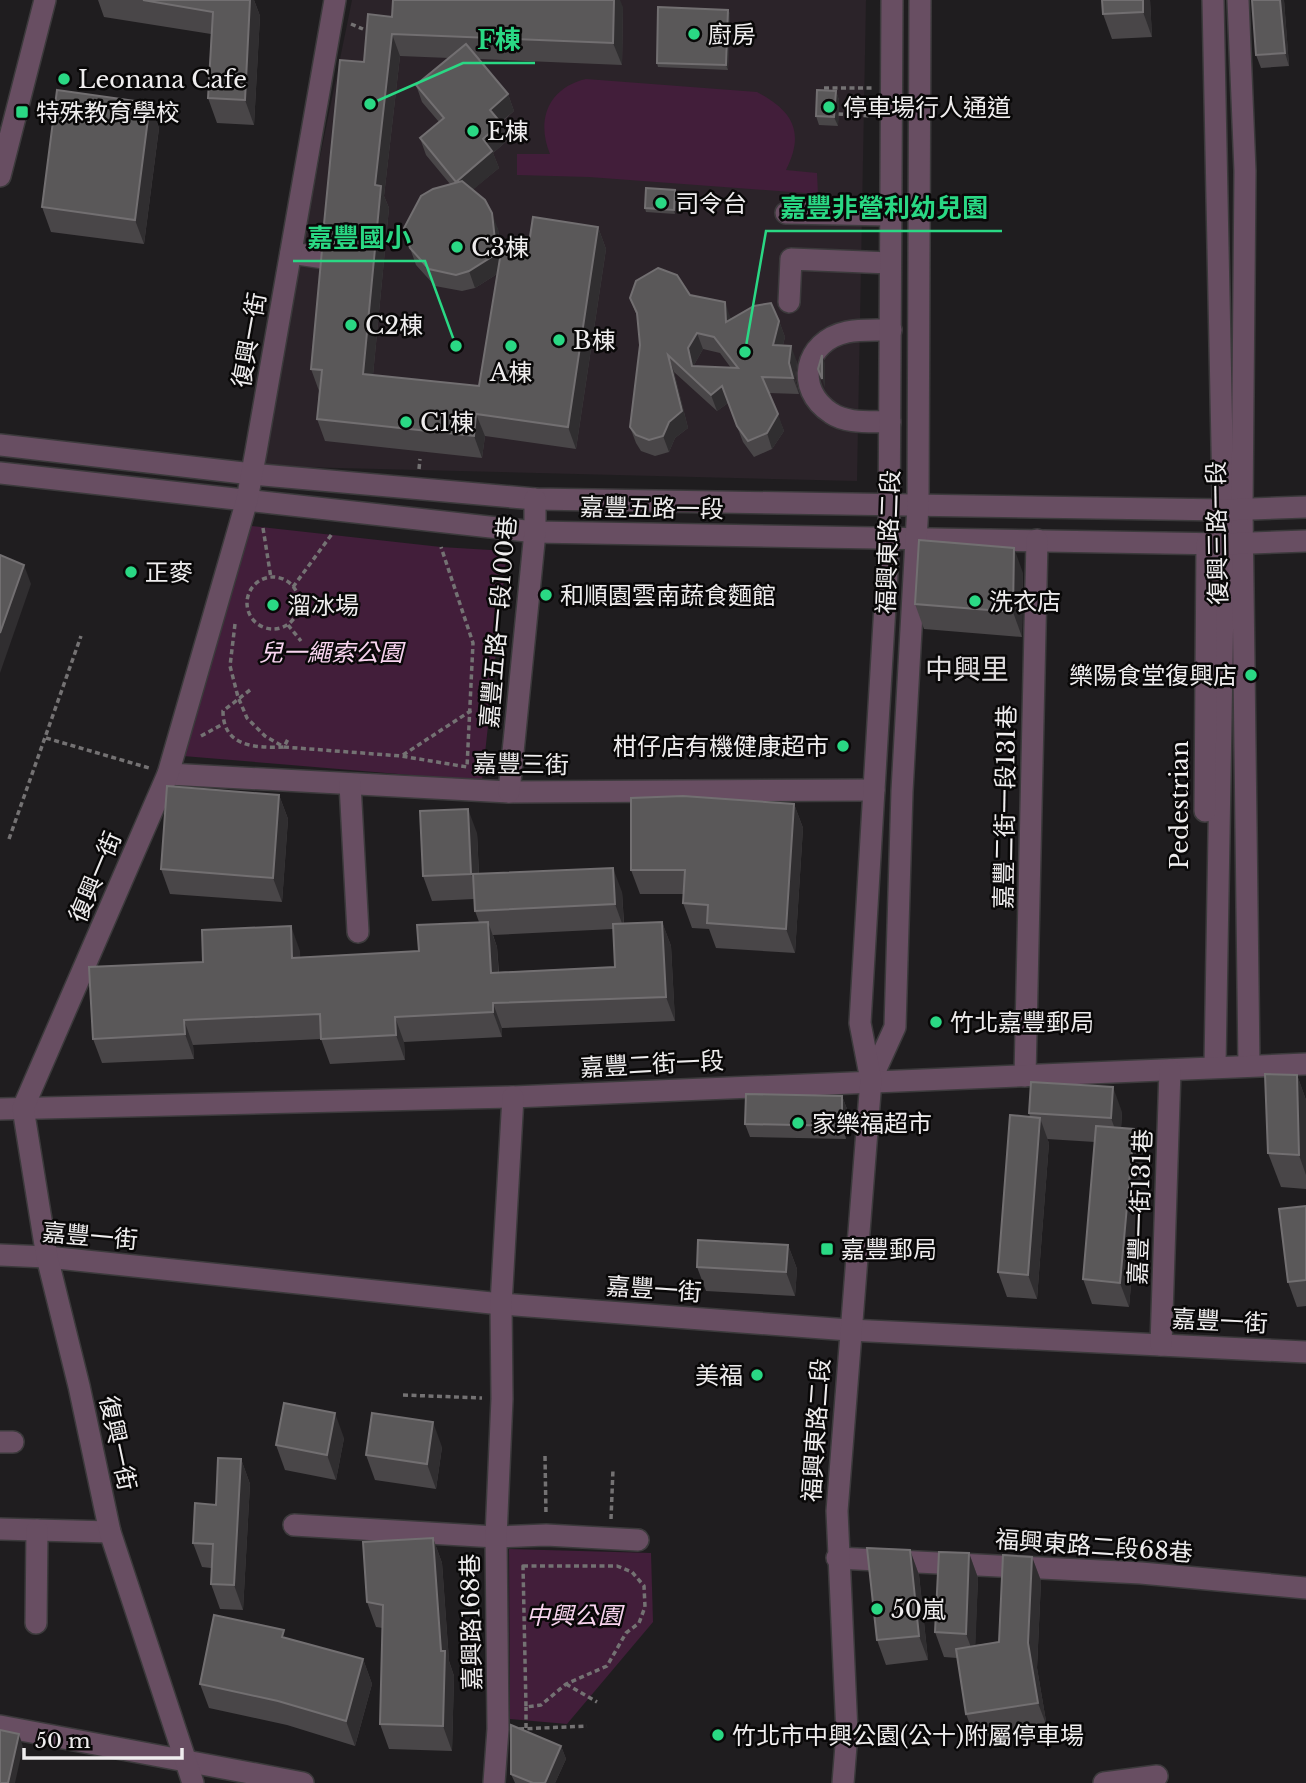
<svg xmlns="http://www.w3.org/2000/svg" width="1306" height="1783" viewBox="0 0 1306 1783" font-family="'Libre Baskerville','Noto Sans TC',serif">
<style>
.built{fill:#2b2329}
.green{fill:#421e3a}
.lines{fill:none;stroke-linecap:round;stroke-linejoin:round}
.minor-casing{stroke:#3c3a3c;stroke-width:24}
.path{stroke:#747273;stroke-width:3.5;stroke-dasharray:5 3.5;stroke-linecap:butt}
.minor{stroke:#684e62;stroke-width:21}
.wall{fill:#494648;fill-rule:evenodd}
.shaded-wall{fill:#302e30}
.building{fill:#5a5859;stroke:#726f71;stroke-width:2;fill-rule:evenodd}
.poi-dot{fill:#2ad884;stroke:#090808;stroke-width:2.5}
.labels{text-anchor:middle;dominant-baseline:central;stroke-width:5;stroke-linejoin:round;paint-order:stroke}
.poi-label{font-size:24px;fill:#efedee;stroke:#090808;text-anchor:start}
.street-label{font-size:24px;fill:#efedee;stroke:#090808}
.park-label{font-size:24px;font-style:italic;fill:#f8d4ef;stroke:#090808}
.quarter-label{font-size:28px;fill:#e0dddf;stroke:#090808}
.leader{fill:none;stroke:#2ad884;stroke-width:2.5}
.callout-dot{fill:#2ad884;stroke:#090808;stroke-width:2.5}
.callout-label{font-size:26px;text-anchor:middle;font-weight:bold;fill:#2ad884;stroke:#090808;stroke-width:5;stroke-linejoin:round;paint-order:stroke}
</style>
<rect width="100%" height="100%" fill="#1f1d1f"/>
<path class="built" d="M352,0H866L857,481L257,466Z"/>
<g class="green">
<path d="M586,79L757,92C793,111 805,132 786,170L817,173L818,194L589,177L517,175V154H550C536,120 548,88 586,79Z"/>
<path d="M243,525L441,547L507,551L482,781L183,756Z"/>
<path d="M509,1549L651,1553L653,1622L567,1724L510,1719Z"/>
</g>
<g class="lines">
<defs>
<g id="minor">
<path d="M1213,0L1224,544L1215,1065"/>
<path d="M1238,0L1245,171L1242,509L1249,1066"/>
<path d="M0,176L45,0"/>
<path d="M786,213L890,215"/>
<path d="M291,253L331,259"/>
<path d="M789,302L791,259L890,263"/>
<path d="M890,422C871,421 847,424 831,413C794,389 804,341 847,332C860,329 877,330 891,330"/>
<path d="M0,445L252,474L535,499L1224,510L1306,507"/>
<path d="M0,473L535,532L1224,544L1306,541"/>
<path d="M168,774L509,792L874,790"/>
<path d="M350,784L358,932"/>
<path d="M509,792L535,532V499"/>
<path d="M1205,811L1207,544"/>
<path d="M1025,1076L1037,540"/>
<path d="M871,1080L895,1027L902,791L918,505L920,0"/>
<path d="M0,1109L513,1097L1306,1064"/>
<path d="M0,1255L47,1257L501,1304L849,1330L1306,1352"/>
<path d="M1161,1345L1170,1070"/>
<path d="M0,1442H13"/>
<path d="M294,1525L496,1537L546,1535L638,1540"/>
<path d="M0,1529L110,1532"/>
<path d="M837,1558L1141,1573L1306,1588"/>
<path d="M36,1623L37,1530"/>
<path d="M0,1726L303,1783"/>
<path d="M193,1783L110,1532L79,1386L47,1257L23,1108L168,774L247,500L256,451L335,0"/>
<path d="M494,1783L498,1729L496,1537L502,1399L501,1304L513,1097"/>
<path d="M843,1783L847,1733L837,1511L871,1080L860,1023L889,539L892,0"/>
<path d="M1104,1783L1157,1776"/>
</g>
</defs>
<use href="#minor" class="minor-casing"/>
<g class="path">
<path d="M351,24L363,29"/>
<path d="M824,88H873"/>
<path d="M838,114L871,116"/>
<path d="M419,469L420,459"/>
<path d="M263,528L271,578"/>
<circle cx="273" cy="603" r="26"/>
<path d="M293,587L332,534"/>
<path d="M235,624L230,666L238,697L247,718L265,736L284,747L401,756L467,767L473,643L441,547"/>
<path d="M288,625L301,641"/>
<path d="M250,690L223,711C223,747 255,748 284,747L289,737"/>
<path d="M201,736L223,724"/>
<path d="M46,738L149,768"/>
<path d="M403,755L472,710"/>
<path d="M9,839L81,636"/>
<path d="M403,1395L482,1398"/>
<path d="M545,1456L546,1515"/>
<path d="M611,1519L613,1469"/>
<path d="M523,1566H617L632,1572L644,1586L645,1607L639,1623L626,1633L607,1666L566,1684L541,1705L526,1707Z"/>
<path d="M566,1684L597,1702"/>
<path d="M526,1728V1707"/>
<path d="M519,1729L587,1726"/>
</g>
<use href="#minor" class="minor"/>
</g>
<g class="wall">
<path d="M98,0H254L260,16L254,125L217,123L208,98L211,34L104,17Z"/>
<path d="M1102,0H1150L1152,37L1112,39L1103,14Z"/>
<path d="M1284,0L1289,66L1261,68L1256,55Z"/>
<path d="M623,7L622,65L479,59L508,94L514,111L501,123L508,140L493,153L499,168L472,190L498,229L500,247L501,249L528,250L598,227L606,249L576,449L485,436L482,458L325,441L317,419L319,391L311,369L332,246L324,224L364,62L392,17ZM400,56L449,58L416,85L422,102L439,122L420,138L426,155L450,184L410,248L416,265L435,286L462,291L475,288L497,274L479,386L373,375L389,208L384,196Z"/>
<path d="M728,10L730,14L728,70L658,67L657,63Z"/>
<path d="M836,91L839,100L838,126L819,125L816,116Z"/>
<path d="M150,103L159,128L144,244L51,232L42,207Z"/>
<path d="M675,190L677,195L675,214L646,212L645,208Z"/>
<path d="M690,295L731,319L779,321L785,337L783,345L797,362L795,379L799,394L769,393L784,431L772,449L754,457L743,442L728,403L717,411L674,372L688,428L675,438L669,452L655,456L641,451L636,443L630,427L640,345L637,316L630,298ZM703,349L720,353L731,368L694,366V365Z"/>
<path d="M1023,573L1022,637L924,629L915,604Z"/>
<path d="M279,795L288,819L282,902L170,894L161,869Z"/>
<path d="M794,804L803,828L795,953L716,948L709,929L692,928L683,903L684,894H640L631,870Z"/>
<path d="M477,833L479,874L622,892L624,923L662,922L671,946L675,1021L502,1028V1037L404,1042L405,1060L330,1064L321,1039L193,1045L194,1059L102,1063L93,1039L203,962L300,951V957L419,951L479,922L475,911L474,899L432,901L423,876ZM613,929L615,967L499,972L497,947L493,935Z"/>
<path d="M1297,1075L1306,1100V1189L1281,1187L1268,1153Z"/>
<path d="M842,1096L847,1109L846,1139L750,1137L745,1124Z"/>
<path d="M1122,1112L1121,1128L1134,1129L1143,1154L1129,1307L1092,1304L1083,1279L1095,1142L1047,1139L1049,1143L1037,1299L1007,1297L998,1272L1030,1117L1029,1113Z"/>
<path d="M1306,1206V1306L1297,1307L1288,1282Z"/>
<path d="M788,1245L797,1269L795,1296L706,1291L697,1267Z"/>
<path d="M344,1438L336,1480L285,1470L276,1445Z"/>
<path d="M442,1447L436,1489L375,1480L366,1455Z"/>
<path d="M241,1459L250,1484L243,1610L220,1609L211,1584V1568L202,1567L193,1543L216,1505Z"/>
<path d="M433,1538L442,1563L449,1661L454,1676L452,1751L389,1749L380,1724L383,1628L376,1627L367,1602Z"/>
<path d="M910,1550L919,1575L928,1660L886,1665L877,1640Z"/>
<path d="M969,1553L978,1578L975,1645L999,1642L1032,1557L1041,1581L1037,1668L1047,1727L975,1738L966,1714L957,1658L944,1657L935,1632Z"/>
<path d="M287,1638L363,1659L372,1684L355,1746L287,1725L209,1708L200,1684Z"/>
<path d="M561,1746L566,1759L555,1783H515L511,1774Z"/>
</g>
<g class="shaded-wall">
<path d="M250,0H254L260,16L254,125L245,100Z"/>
<path d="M614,0H620L623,7L622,65L613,43Z"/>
<path d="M1143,0H1150L1152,37L1143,12Z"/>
<path d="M1280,0H1284L1289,66L1285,53Z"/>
<path d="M728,10L730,14L728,70L726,65Z"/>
<path d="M392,34L400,56L384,196L389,208L371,396L363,374L375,185Z"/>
<path d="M836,91L839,100L838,126L834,117Z"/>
<path d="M508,94L514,111L496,126L490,110Z"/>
<path d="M150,103L159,128L144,244L135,220Z"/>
<path d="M501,123L508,140L493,153L499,168L462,199L456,182L483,139Z"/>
<path d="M675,190L677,195L675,214L674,210Z"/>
<path d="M492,213L498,229L500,251L508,267L475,288L469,271L495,240Z"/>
<path d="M598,227L606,249L576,449L568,427Z"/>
<path d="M725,302L731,319L726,322Z"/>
<path d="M779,321L785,337L779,361L773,345Z"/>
<path d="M697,333L703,349L694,365L698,383L692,366L688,348Z"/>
<path d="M791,346L797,362L795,379L799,394L793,378L789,363Z"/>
<path d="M668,355L674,372L688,428L675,438L669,452L663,436Z"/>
<path d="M822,355L825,363V388L822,379Z"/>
<path d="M722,386L728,403L717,411L711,395Z"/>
<path d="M476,414L485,436L482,458L474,436Z"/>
<path d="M778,414L784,431L772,449L767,433Z"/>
<path d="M1014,548L1023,573L1022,637L1013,612Z"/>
<path d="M24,565L31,584L0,673V633Z"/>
<path d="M279,795L288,819L282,902L273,878Z"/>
<path d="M794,804L803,828L795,953L786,929Z"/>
<path d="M468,809L477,833L480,899L471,874Z"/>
<path d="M613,868L622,892L624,929L615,904Z"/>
<path d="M488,922L497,947L500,997L491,973Z"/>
<path d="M662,922L671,946L675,1021L666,997Z"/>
<path d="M291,926L300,951L301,982L292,958Z"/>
<path d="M493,1003L502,1028V1037L493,1012Z"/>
<path d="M395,1017L404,1042L405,1060L396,1035Z"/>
<path d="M184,1020L193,1045L194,1059L185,1034Z"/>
<path d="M1297,1075L1306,1100V1175L1299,1155Z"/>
<path d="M1113,1087L1122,1112L1120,1143L1111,1118Z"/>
<path d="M842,1096L847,1109L846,1139L842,1126Z"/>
<path d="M1040,1118L1049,1143L1037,1299L1028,1275Z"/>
<path d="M1134,1129L1143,1154L1129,1307L1120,1283Z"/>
<path d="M788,1245L797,1269L795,1296L786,1272Z"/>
<path d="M335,1413L344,1438L336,1480L327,1455Z"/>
<path d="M433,1422L442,1447L436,1489L427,1464Z"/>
<path d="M241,1459L250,1484L243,1610L234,1585Z"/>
<path d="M433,1538L442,1563L449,1661L454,1676L452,1751L443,1726L441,1651Z"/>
<path d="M910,1550L919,1575L928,1660L919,1636Z"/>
<path d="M969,1553L978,1578L975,1658L966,1634Z"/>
<path d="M1032,1557L1041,1581L1037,1668L1047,1727L1038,1703L1028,1643Z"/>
<path d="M363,1659L372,1684L355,1746L346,1721Z"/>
<path d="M19,1734L23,1747L15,1783H8Z"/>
<path d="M561,1746L566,1759L555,1783H545Z"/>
</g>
<g class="building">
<path d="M143,0H250L245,100L208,98L213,12Z"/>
<path d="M393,0H614L613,43L392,34L375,185L381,186L363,374L479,386L502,246L528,250L533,217L598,227L568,427L476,414L474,436L317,419L322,370L311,369L322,250L333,246L336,238L332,227L324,224L340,60L364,62L368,14L392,17Z"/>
<path d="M1102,0H1143V12L1103,14Z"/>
<path d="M1252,0H1280L1285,53L1256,55Z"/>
<path d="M658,7L728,10L726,65L657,63Z"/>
<path d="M466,44L508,94L490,110L501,123L483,139L492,151L456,182L420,138L444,118L416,85Z"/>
<path d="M57,90L150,103L135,220L42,207Z"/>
<path d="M817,90L836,91L834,117L816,116Z"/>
<path d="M462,181L485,200L492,213L495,240L501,249V251L469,271L456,275L429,269L410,248L404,228L421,196L433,189Z"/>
<path d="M646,188L675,190L674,210L645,208Z"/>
<path d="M658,268L677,275L690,295L725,302L726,322L754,306L771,303L779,321L773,345L791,346L789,363L793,378L762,377L778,414L767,433L748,441L737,426L722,386L711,395L668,355L682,411L669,422L663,436L649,440L636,435L630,427L640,345L637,313L630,298L636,281ZM697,333L714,337L738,368L692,366L688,348Z"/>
<path d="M822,355V379L818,369Z"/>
<path d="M919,540L1014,548L1013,612L915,604Z"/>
<path d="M0,555L24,565L0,633Z"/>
<path d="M167,786L279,795L273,878L161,869Z"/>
<path d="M683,796L794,804L786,929L707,923L708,905L683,903L685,870H631V798Z"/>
<path d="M468,809L471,874L423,876L420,811Z"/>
<path d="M613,868L615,904L475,911L473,874Z"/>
<path d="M488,922L491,973L615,967L613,924L662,922L666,997L493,1003V1012L395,1017L396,1035L321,1039L320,1014L184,1020L185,1034L93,1039L89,967L203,962L202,930L291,926L292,958L419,951L417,925Z"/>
<path d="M1265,1074L1297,1075L1299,1155L1268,1153Z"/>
<path d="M1031,1082L1113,1087L1111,1118L1029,1113Z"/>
<path d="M746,1094L842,1096V1126L745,1124Z"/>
<path d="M1010,1115L1040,1118L1028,1275L998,1272Z"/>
<path d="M1096,1126L1134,1129L1120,1283L1083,1279Z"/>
<path d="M1306,1206V1280L1288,1282L1279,1209Z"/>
<path d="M698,1240L788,1245L786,1272L697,1267Z"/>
<path d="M284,1403L335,1413L327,1455L276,1445Z"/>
<path d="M372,1413L433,1422L427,1464L366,1455Z"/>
<path d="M218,1458L241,1459L234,1585L211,1584L213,1544L193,1543L195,1503L216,1505Z"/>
<path d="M433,1538L441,1651H445L443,1726L380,1724L383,1605L367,1602L363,1542Z"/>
<path d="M867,1548L910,1550L919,1636L877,1640Z"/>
<path d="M939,1552L969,1553L966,1634L935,1632Z"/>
<path d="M1003,1555L1032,1557L1028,1643L1038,1703L966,1714L956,1649L999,1642Z"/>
<path d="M214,1615L284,1630L282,1637L363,1659L346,1721L278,1701L200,1684Z"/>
<path d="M511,1725L561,1746L545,1783H533L511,1774Z"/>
<path d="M0,1730L19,1734L8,1783H0Z"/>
</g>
<g class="poi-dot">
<circle cx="694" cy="34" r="7"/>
<circle cx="64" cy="79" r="7"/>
<circle cx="829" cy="107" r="7"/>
<rect x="15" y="105" width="14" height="14" rx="3.5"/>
<circle cx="473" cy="131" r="7"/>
<circle cx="661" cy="203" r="7"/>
<circle cx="457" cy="247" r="7"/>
<circle cx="351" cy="325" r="7"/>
<circle cx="559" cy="340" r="7"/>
<circle cx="511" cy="346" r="7"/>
<circle cx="406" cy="422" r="7"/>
<circle cx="131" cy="572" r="7"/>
<circle cx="546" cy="595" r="7"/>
<circle cx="975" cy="601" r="7"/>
<circle cx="273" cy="605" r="7"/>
<circle cx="1251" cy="675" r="7"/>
<circle cx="843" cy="746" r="7"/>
<circle cx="936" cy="1022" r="7"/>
<circle cx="798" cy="1123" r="7"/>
<rect x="820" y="1242" width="14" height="14" rx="3.5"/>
<circle cx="757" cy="1375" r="7"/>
<circle cx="877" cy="1609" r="7"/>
<circle cx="718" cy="1735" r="7"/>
</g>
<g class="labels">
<g class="poi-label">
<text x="708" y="34">廚房</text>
<text x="78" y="79">Leonana Cafe</text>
<text x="843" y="107">停車場行人通道</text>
<text x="36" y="112">特殊教育學校</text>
<text x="487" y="131">E棟</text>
<text x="675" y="203">司令台</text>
<text x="471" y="247">C3棟</text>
<text x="365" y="325">C2棟</text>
<text x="573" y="340">B棟</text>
<text x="511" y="372" text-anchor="middle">A棟</text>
<text x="420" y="422">C1棟</text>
<text x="145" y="572">正麥</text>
<text x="560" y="595">和順園雲南蔬食麵館</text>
<text x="989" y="601">洗衣店</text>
<text x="287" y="605">溜冰場</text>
<text x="1237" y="675" text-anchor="end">樂陽食堂復興店</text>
<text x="829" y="746" text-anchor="end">柑仔店有機健康超市</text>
<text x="950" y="1022">竹北嘉豐郵局</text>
<text x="812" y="1123">家樂福超市</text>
<text x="841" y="1249">嘉豐郵局</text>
<text x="743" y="1375" text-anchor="end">美福</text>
<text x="891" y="1609">50嵐</text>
<text x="732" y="1735">竹北市中興公園(公十)附屬停車場</text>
</g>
<g class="street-label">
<text transform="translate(249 340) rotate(-80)">復興一街</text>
<text transform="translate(652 508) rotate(1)">嘉豐五路一段</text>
<text transform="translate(1217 533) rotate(-91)">復興三路一段</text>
<text transform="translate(888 542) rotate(-88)">福興東路二段</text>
<text transform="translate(498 622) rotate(-85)">嘉豐五路一段100巷</text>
<text transform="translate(521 764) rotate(1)">嘉豐三街</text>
<text transform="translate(1179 805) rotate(-90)">Pedestrian</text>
<text transform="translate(1005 807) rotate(-89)">嘉豐二街一段131巷</text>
<text transform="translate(95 877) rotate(-67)">復興一街</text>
<text transform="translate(652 1064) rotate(-3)">嘉豐二街一段</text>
<text transform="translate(1140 1207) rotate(-88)">嘉豐一街131巷</text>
<text transform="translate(90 1236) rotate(5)">嘉豐一街</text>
<text transform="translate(654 1289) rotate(4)">嘉豐一街</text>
<text transform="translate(1220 1321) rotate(3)">嘉豐一街</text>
<text transform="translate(816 1430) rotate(-86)">福興東路二段</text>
<text transform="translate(118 1443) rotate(78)">復興一街</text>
<text transform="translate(1094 1546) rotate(4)">福興東路二段68巷</text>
<text transform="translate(471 1622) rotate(-91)">嘉興路168巷</text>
</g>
<g class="park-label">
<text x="331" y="652">兒一繩索公園</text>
<text x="574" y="1615">中興公園</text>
</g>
<g class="quarter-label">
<text x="967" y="669">中興里</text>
</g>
</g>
<path class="leader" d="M370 104L463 63H535M745 352L766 231H1002M456 346L425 261H293"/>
<g class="callout-dot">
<circle cx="370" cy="104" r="7"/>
<circle cx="745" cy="352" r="7"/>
<circle cx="456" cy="346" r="7"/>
</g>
<g class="callout-label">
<text x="499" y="49">F棟</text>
<text x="884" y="217">嘉豐非營利幼兒園</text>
<text x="359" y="247">嘉豐國小</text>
</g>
<path d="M24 1748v10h158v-10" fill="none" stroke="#efedee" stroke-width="3.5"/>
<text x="35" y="1748" font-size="21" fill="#efedee" stroke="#090808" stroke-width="5" paint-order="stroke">50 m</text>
</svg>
